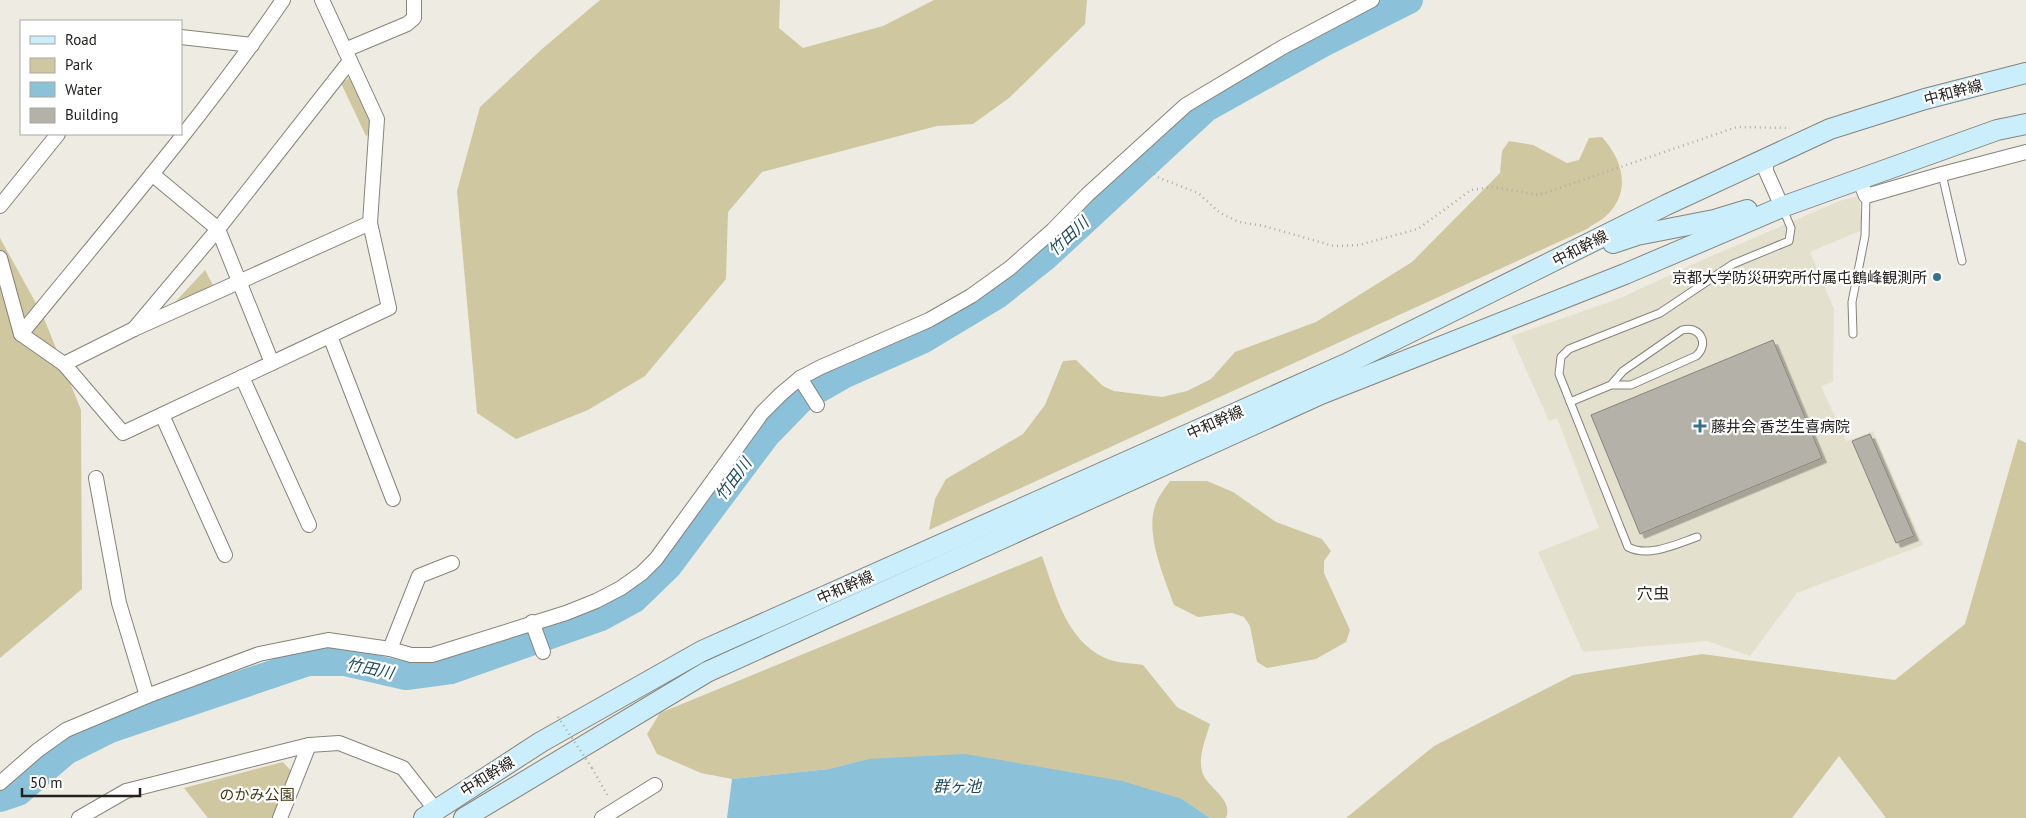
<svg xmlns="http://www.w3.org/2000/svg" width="2026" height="818" viewBox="0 0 2026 818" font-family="'PT Sans','Noto Sans JP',sans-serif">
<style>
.built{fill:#e4e0ce}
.green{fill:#cfc79f}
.water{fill:#8bc2da}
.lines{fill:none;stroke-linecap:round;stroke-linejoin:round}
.river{stroke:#8bc2da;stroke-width:28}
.building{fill:#b3b1a8;stroke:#86857b;filter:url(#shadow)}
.lane-casing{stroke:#85837a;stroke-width:9}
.street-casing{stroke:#85837a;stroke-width:16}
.secondary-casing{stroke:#85837a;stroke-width:22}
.path{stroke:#afada5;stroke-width:2.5;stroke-dasharray:1 4;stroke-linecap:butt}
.lane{stroke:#fff;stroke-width:7}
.street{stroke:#fff;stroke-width:14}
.secondary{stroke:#caeefb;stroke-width:20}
.path-bridge{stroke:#afada5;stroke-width:2.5;stroke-dasharray:1 4;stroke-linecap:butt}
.poi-dot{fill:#367289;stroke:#fff;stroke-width:2}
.labels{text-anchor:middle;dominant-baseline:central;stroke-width:4.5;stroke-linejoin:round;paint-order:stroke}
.street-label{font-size:15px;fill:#23221f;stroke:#fff}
.poi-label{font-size:15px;fill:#23221f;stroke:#fff;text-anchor:end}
.park-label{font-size:15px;fill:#403810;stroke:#fff}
.water-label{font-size:16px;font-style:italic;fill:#1c4a5c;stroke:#fff}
.neighbourhood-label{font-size:16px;fill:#2b2a22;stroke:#fff}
</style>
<defs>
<filter id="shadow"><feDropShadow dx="4.5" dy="4.5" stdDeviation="0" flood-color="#0004"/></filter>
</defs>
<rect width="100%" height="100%" fill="#eeece2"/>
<path class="built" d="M1859,196L1862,230L1810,252L1834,309L1833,382L1821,386L1846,441L1873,431L1923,545L1797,593L1750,656L1707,641L1583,652L1538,552L1599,528L1557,418L1549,421L1511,336L1618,299L1707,258L1842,200Z"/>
<g class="green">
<path d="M600,0H780L779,28L803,48L883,26L934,0H1087L1085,24L1009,98L973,124L937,126L762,172L728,212L726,279L645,376L588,410L516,439L477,413L457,191L480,107L542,49Z"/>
<path d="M352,76L377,119L371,133L366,136L341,83Z"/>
<path d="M1602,137C1623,160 1632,192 1606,216C1601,221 1593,224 1587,229L929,530L935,499L946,479L1023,434L1045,405L1063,361L1076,360L1103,386L1114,391L1162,397L1187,391L1211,379L1235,352L1316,322L1412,262L1500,173L1502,151L1509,141L1533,145L1567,163L1579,160L1589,138Z"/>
<path d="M0,238L43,316L81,410L82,589L0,658Z"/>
<path d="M205,270L215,289L164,314Z"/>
<path d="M2018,439L2026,443V818H1886L1839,756L1792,818H1346L1434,746L1573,675L1702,654L1895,680L1965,624Z"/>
<path d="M1170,481H1207L1233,492L1276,522L1322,539L1331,551L1324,561V573L1350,630L1346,642L1316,659L1267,668L1257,662L1250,626L1244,617L1232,613L1198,617L1174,605C1164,576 1143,531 1157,501C1160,494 1166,487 1170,481Z"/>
<path d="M1042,556C1056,594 1065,639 1105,658C1116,663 1131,663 1143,665L1177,707L1210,724C1206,738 1198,756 1202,771C1206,788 1234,798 1226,818H1210L1182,799L868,759L829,769L732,779L701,773L657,754L647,734L660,713Z"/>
<path d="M283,762L293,773L275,818H208L184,788Z"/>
</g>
<path class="water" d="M965,754L1122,781L1182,799L1210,818H727L732,779L829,769L868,759Z"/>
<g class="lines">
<path class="river" d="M0,798L18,792L66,751L110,729L308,662H345L406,676L451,670L601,617L634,599L668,566L766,435L801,399L843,375L922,340L997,295L1046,256L1206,108L1323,43L1409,0"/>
</g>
<g class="building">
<path d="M1773,340L1822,458L1640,534L1591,415Z"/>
<path d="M1870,434L1914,536L1896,543L1852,441Z"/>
</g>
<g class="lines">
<defs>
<g id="lane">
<path d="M1942,174L1962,261"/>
<path d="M1853,334L1852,302L1865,236L1866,196"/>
<path d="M1570,402L1611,385H1631L1696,356C1710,344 1700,325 1682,330L1623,371L1611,385"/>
<path d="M1697,537C1677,544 1648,558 1628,547L1559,374L1561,357L1569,349L1660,313L1733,264L1789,241L1791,228L1783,209"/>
</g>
<g id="street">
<path d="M181,37L252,45"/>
<path d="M345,50L407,24L414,18V0"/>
<path d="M1766,158V171L1782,207"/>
<path d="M152,174L218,229L272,363"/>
<path d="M1859,179L1866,196L1942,174L2026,152"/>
<path d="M0,206L58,134"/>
<path d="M0,258L21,334L64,364L123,433L389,308L370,223L377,119L322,0"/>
<path d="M134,329L218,229L350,61"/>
<path d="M21,334C110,225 203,117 283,0"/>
<path d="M330,336L393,499"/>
<path d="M64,364L134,329L370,223"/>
<path d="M242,377L309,525"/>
<path d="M800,378L817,405"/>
<path d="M162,415L225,555"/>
<path d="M96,478L119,603L147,696"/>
<path d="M532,622L543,652"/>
<path d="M390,649L419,576L452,563"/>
<path d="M0,783L38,750L66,730L147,696L259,654L328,640L390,649L411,655H432L566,613L596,601L621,588L642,573L656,559L762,413L781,394L800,378L821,367L929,320L971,296L1010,268L1053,230L1087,195L1186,105L1283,47L1372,0"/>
<path d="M79,818L126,791L309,745L339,743L403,768L435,809"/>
<path d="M280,818L309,745"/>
<path d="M602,818L655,785"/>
</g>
<g id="secondary">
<path d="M1613,243L1637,235L1714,220L1747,210"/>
<path d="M424,818L541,742L702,651L1346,364L1666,205L1830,129L1925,99L2026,73"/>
<path d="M464,818L707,672L1321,394L1625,274L1782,207L1997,130L2026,124"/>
</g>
</defs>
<use href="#lane" class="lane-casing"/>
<use href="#street" class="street-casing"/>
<use href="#secondary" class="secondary-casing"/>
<g class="path">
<path d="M1144,163L1157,177L1198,193L1220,213L1239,222L1264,226L1334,246L1359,245L1418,229L1471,190L1492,187L1539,195L1737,127L1790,128"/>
<path d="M592,768L609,798"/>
</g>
<use href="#lane" class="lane"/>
<use href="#street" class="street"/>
<use href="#secondary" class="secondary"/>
<path class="path-bridge" d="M558,717L592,768"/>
</g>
<g class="poi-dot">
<circle cx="1937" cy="277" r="5"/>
<path d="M1697.5 418.5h5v5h5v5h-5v5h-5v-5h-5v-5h5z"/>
</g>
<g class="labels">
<g class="street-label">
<text transform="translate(1953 92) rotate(-15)">中和幹線</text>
<text transform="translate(1580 248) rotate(-27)">中和幹線</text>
<text transform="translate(1215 422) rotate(-24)">中和幹線</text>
<text transform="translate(845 587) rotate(-24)">中和幹線</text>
<text transform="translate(487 776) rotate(-32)">中和幹線</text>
</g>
<g class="poi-label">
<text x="1927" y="277">京都大学防災研究所付属屯鶴峰観測所</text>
<text x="1711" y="426" text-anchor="start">藤井会 香芝生喜病院</text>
</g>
<g class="park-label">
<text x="257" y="794">のかみ公園</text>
</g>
<g class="water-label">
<text transform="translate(1068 236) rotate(-43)">竹田川</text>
<text transform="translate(733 479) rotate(-53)">竹田川</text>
<text transform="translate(370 668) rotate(12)">竹田川</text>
<text x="957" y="786">群ヶ池</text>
</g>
<g class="neighbourhood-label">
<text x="1653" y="593">穴虫</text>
</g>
</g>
<rect x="20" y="20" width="162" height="115" fill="#ffffff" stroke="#a7a7a5"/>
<rect x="30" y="36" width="25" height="8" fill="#caeefb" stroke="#a7a7a5"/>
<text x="65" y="45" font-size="15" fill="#23221f">Road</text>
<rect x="30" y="58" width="25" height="15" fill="#cfc79f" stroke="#a7a7a5"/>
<text x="65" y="70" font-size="15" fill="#23221f">Park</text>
<rect x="30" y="82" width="25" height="15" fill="#8bc2da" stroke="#a7a7a5"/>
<text x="65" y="95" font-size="15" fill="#23221f">Water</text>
<rect x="30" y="108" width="25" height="15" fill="#b3b1a8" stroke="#a7a7a5"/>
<text x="65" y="120" font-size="15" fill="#23221f">Building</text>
<path d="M22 788v8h118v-8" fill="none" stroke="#23221f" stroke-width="2.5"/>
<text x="30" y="788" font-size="15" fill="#23221f" stroke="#ffffff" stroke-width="4" paint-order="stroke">50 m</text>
</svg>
